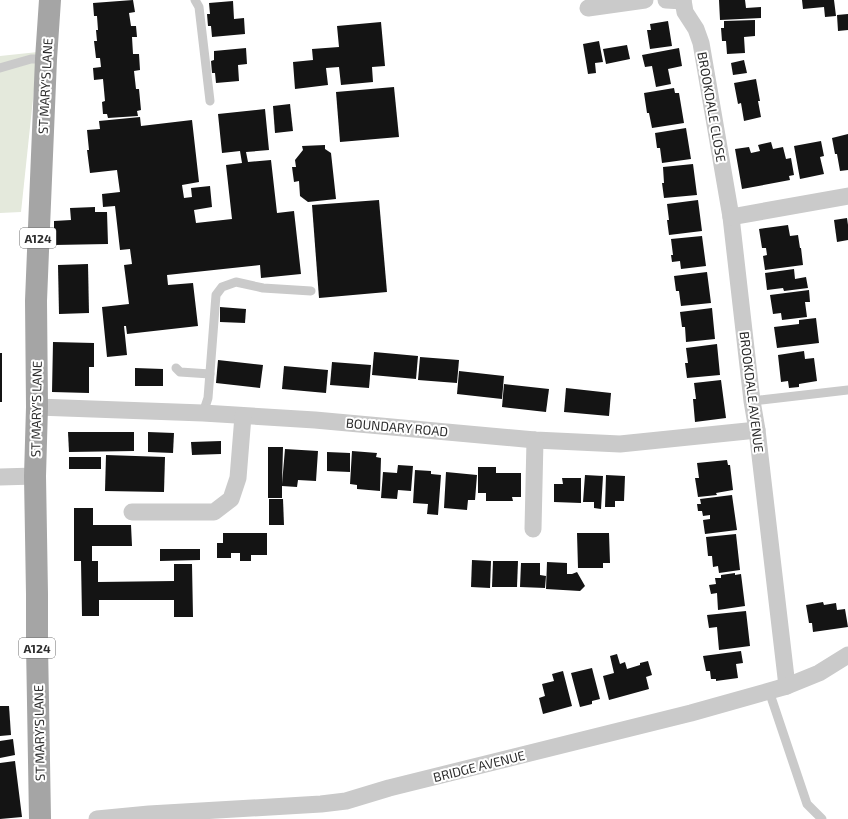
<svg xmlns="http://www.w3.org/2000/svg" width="848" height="819" viewBox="0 0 848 819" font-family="'Exo 2',sans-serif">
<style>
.green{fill:#e4e9dc}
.building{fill:#141414}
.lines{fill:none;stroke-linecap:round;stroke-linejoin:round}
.lane{stroke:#cacaca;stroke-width:9}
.street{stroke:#cacaca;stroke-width:17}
.primary{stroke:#a5a5a5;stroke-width:22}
.labels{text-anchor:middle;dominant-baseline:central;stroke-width:4;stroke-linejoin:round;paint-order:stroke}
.shield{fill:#fff;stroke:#6c6c6c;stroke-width:1}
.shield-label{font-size:12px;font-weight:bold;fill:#2d2d2d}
.street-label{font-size:13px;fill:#2d2d2d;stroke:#fff}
</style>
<rect width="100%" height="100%" fill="#fff"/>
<path class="green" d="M38,52L21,212L0,213V56Z"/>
<g class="building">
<path d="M133,0L135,12L129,13L131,26H136L137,37H132L133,54H139L140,70L134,71L136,89H139L141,110L137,111L138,116L108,118L107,114H103L102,102L105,101L103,79L94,80L93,68L101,67L100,58H96L94,41H97L96,30H98L97,16H94L93,3Z"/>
<path d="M719,0H745L746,8L761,7V18L720,20Z"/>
<path d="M802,0H834L836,16L825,17L824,7L803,9Z"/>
<path d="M233,1L234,19L244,18L245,34L212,37L211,26H208L207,14H210L209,3Z"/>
<path d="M848,14V30L838,31L837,15Z"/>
<path d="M755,20V36L744,37L745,53L727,54L726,41H722L721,28H724V21Z"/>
<path d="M668,21L672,46L650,49L647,30H651L650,24Z"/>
<path d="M381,22L385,66L372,67L373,82L341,85L339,67L326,68L328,85L295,89L293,62L313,60L312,49L339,47L337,26Z"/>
<path d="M599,41L603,62L595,63L596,73L588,74L583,44Z"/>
<path d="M627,45L630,59L606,64L603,49Z"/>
<path d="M246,48L247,64L238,65L239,81L216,83L215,73H212L211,61L214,60V51Z"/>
<path d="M679,48L682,66L668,69L671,84L656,87L652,66L645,67L642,55Z"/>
<path d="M744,60L747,73L733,75L731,63Z"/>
<path d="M756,79L760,101H758L761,117L744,121L741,103L738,104L734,83Z"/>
<path d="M394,87L399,137L340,142L336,92Z"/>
<path d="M674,88L675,93H679L684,123L652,128L649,113H647L644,93Z"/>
<path d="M290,104L293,131L275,133L273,106Z"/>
<path d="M265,109L269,150L246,152L248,162L271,160L277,213L294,211L301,274L261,278L260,265L167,275L168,285L193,283L198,326L127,334L126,326H124L127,355L107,357L102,307L129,304L124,265L132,264L130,249L120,250L115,206L103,207L102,194L120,192L117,170L90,173L87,150H89L87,130L100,129L99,121L140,117L141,126L192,120L199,182L182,185L184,198L192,197L191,188L210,186L212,207L194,210L196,223L232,219L226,165L242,163L240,151L222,153L218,114Z"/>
<path d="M686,128L691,159L662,163L660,148H657L655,133Z"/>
<path d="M848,134V170L840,171L837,154H835L832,138Z"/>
<path d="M821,141L824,156L820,157L824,174L800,179L794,146Z"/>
<path d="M771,142L773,149L783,147L786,159L791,158L794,175L789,176L790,180L742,189L735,149L749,147L751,153L760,151L758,145Z"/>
<path d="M325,145V149L331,153L336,199L308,202L300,196L299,181L294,182L292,167H296L295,160L303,150L302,146Z"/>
<path d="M693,164L697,195L664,198L662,183H664L663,167Z"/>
<path d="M379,200L387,292L319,298L312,205Z"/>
<path d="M698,200L702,231L669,235L667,220H669L667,204Z"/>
<path d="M95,207V212H107L108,244L54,245V221L71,220L70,208Z"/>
<path d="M847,218L848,225V240L837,242L834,220Z"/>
<path d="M788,225L790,236L798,235L800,248H801L803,265L765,270L763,256L767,255L766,248H762L759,229Z"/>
<path d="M702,236L706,266L681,269L680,261L672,262L671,255H673L671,239Z"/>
<path d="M88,264L89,313L59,314L58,265Z"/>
<path d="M794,269L795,279L806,277L808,288L784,291L783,288L767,290L765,273Z"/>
<path d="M707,272L711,303L681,306L679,291H676L674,276Z"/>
<path d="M809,290L810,302H805L807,317L782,320L781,313L773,314L770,295Z"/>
<path d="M220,307L246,309L245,323L220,322Z"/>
<path d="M712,308L715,339L686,342L685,327H682L680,312Z"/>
<path d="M816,318L819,343L777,348L774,327L799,324V320Z"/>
<path d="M53,342L94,343V367H89V393L52,392Z"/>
<path d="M717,344L720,375L687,378L685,363H688L686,348Z"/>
<path d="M804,351L805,359L814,358L817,381L799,384V387L789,388L788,381L781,382L778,355Z"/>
<path d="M374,352L418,356L416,379L372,375Z"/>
<rect x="0" y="353" width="2" height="49"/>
<path d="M420,357L459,360L457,383L418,380Z"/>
<path d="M218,360L263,365L260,388L216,383Z"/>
<path d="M332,362L371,365L369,388L330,385Z"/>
<path d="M284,366L328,370L326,393L282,389Z"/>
<path d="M135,368L163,369V386H135Z"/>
<path d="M459,371L504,376L502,399L457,394Z"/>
<path d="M721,380L726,418L695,422L693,399H696L694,383Z"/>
<path d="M504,384L549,389L546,412L502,407Z"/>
<path d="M566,388L611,393L609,416L564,412Z"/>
<path d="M68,432H134V451L69,452Z"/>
<path d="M148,432L174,433L173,453L148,452Z"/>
<path d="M221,441V454L192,455L191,442Z"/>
<path d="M268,447H283L282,484L285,449L318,451L316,481L298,480L297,487L282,486V498H268Z"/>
<path d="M352,451L377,453L376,457L381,458L380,491L357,489V485L350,484Z"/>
<path d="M327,452L350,453V472L327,471Z"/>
<path d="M106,455L165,457L164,492L105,491Z"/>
<rect x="69" y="457" width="32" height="12"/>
<path d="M727,460L728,465H730L733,490L716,493L717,495L698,497L695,478H699L697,463Z"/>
<path d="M398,465L413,466L411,491L398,490L397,499L381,498L383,472L397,473Z"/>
<path d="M478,467H496V473H521V497H512L513,501H486V493H478Z"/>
<path d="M415,470L431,471V474L441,475L438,515L427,514L428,504L413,503Z"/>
<path d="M446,472L477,475L475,500H468L467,510L444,508Z"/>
<path d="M585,475L603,476L601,509L594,508V502H583Z"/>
<path d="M606,475L625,476L624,501H615V507H605Z"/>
<path d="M562,478H581V503L554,502V484H563Z"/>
<path d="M732,495L737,530L705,534L703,520L710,519V515L703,516L702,511H698L697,504H701L700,499Z"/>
<path d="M269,499H283L284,525H269Z"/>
<path d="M74,508H93V525H131L132,546H92V561H98V582L174,581V564H192L193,617H174V600H99V616H82L81,561H74Z"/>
<path d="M223,533H267V555H251V561H240V553H231V558H217V543H223Z"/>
<path d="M577,533H609L610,563H603V568H578Z"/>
<path d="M736,534L740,570L719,573L718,566L713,567L712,556H708L706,537Z"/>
<path d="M160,549H200V560L160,561Z"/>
<path d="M472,560L491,561L490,588L471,587Z"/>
<path d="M493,561H518L517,587H492Z"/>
<path d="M547,562L567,563V574H572L577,572L585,586L580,591L546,589Z"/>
<path d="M521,563H540V575L546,576L545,588L520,587Z"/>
<path d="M735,573V575L741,574L745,606L718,610L717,593L711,594L709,585L716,584L715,578H721V575Z"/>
<path d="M823,602L824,605L836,603L837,610L845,609L848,627L813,632L812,623H809L806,605Z"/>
<path d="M746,611L750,646L719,650L717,627L709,628L707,615Z"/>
<path d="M741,651L743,663L736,664L738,678L716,681V679H711L710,671H706L703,656Z"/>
<path d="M617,654L620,664L625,662L627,669L640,665V663L648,661L652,675L646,677L649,689L609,700L603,676L614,673L610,656Z"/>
<path d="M592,668L600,699L592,701V704L580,707L571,673Z"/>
<path d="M563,671L572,706L543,714L539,698L545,696L542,684L554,681L552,674Z"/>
<path d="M0,706H9L11,735L0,736Z"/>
<path d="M13,739L15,755L0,758V741Z"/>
<path d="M15,761L22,817L0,819V763Z"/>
</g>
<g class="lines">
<g class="lane">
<path d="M195,0L199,7L210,101"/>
<path d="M0,68L31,59H46"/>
<path d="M176,368L180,372L210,374"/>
<path d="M752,401L848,390"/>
<path d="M203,413L208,398L216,295L222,287L236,282L263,288L311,291"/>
<path d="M769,691L807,804L822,819"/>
</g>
<g class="street">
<path d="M666,0L683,1"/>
<path d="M683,0L685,12L696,29L701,43L731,217L752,401L757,430L787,686"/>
<path d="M588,8L645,0"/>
<path d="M731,217L848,196"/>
<path d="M37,407L203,413L315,420L535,440L620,444L757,430"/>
<path d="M0,477L35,476"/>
<path d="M132,512H214L231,499L238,478L243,416"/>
<path d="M533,529L535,440"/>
<path d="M97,819L149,814L321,804L346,801L389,788L691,713L787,686L819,673L848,655"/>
</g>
<path class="primary" d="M40,819L37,644V594L35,476L37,407L36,301L38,251L46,59L50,0"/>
</g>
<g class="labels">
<g class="shield">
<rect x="20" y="228" width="36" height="20" rx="3"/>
<rect x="19" y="638" width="36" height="20" rx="3"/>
</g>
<g class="shield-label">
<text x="38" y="238">A124</text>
<text x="37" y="648">A124</text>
</g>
<g class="street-label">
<text transform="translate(45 86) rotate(-87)">ST MARY'S LANE</text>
<text transform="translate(712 107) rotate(80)">BROOKDALE CLOSE</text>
<text transform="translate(752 392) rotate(83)">BROOKDALE AVENUE</text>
<text transform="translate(36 409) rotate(-89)">ST MARY'S LANE</text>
<text transform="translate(397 427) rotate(5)">BOUNDARY ROAD</text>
<text transform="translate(39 733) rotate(-91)">ST MARY'S LANE</text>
<text transform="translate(479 766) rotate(-14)">BRIDGE AVENUE</text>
</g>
</g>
</svg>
